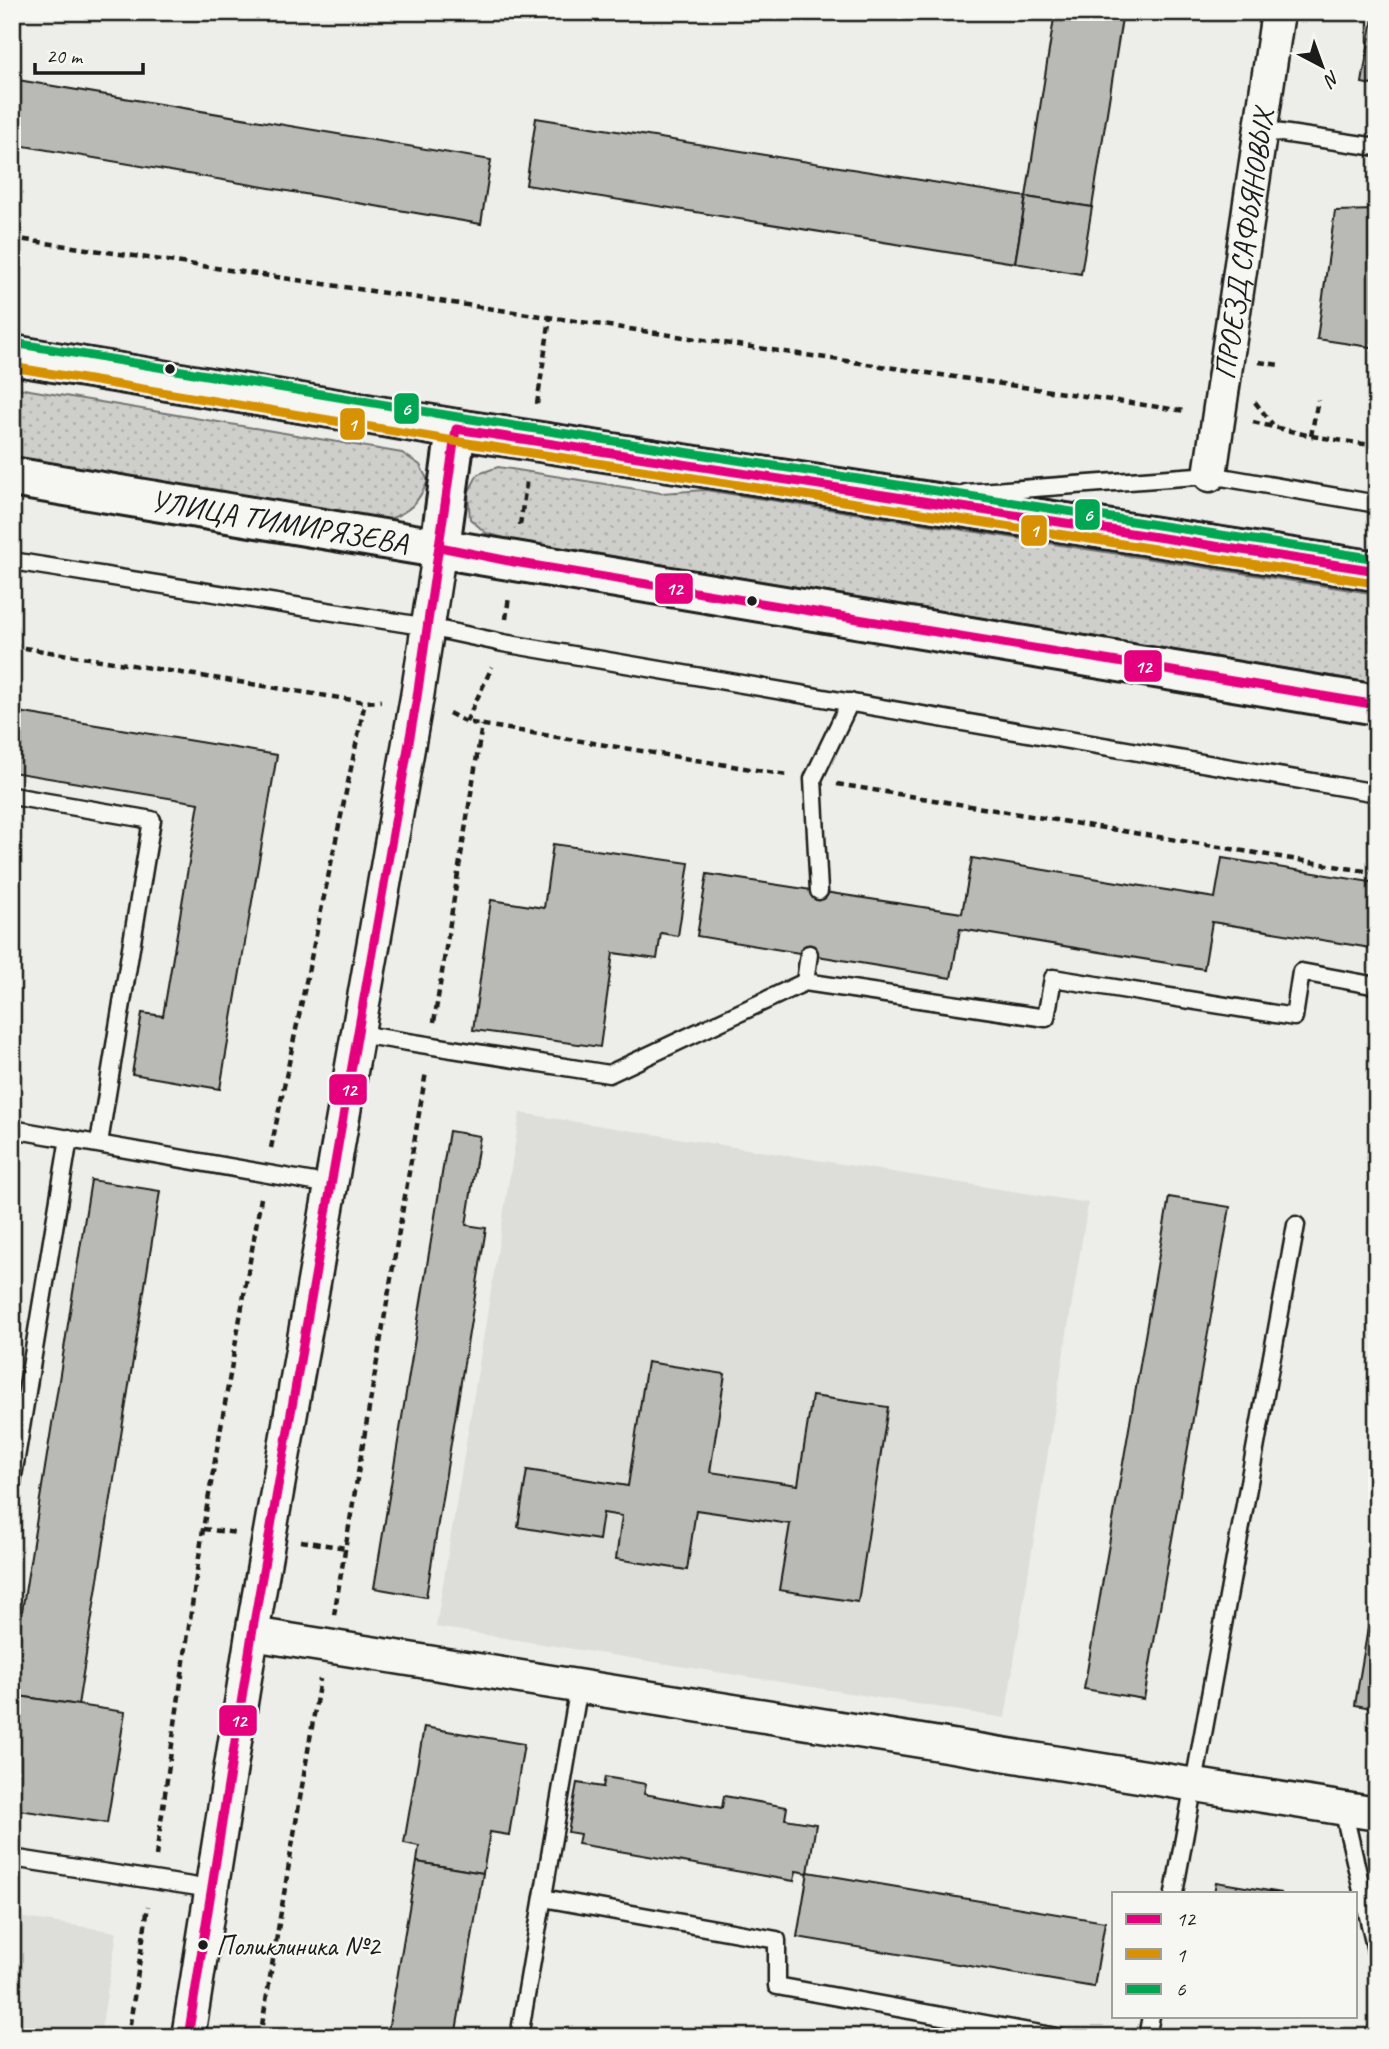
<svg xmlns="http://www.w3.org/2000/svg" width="1389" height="2049" viewBox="0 0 1389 2049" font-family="Caveat,sans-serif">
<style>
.built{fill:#ddddda}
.green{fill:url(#green-dots);stroke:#757574;stroke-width:2}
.building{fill:#b9b9b6;stroke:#1c1c1c;stroke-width:2}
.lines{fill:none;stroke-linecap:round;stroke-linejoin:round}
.service-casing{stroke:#1c1c1c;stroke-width:21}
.minor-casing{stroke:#1c1c1c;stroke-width:37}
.primary-casing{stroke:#1c1c1c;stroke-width:44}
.path{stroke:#1c1c1c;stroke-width:4.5;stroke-dasharray:7 5;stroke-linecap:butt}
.service{stroke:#f6f6f2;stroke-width:16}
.minor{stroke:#f6f6f2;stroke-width:32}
.primary{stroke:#f6f6f2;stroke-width:38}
.bus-1-casing{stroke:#f6f6f2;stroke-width:14}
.bus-2-casing{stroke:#f6f6f2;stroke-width:14}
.bus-3-casing{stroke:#f6f6f2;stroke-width:14}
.bus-1{stroke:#e5007d;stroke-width:9}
.bus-2{stroke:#d69104;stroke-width:9}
.bus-3{stroke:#00a651;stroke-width:9}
.bus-dot{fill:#1c1c1c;stroke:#f6f6f2;stroke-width:2.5}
.labels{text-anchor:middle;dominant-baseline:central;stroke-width:5;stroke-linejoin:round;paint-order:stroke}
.bus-label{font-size:28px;fill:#1c1c1c;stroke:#f6f6f2;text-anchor:start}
.street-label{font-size:30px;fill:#1c1c1c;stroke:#f6f6f2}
.line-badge{stroke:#f6f6f2;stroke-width:2.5}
.badge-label{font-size:19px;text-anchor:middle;font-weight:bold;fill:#fff}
</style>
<defs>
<pattern id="green-dots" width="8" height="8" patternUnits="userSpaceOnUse" patternTransform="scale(1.75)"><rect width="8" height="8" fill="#cececb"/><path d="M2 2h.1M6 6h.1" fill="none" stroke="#b0b0ae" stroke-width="1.8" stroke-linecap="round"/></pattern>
</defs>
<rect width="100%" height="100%" fill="#edede9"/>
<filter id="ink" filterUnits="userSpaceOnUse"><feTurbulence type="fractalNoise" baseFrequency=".0143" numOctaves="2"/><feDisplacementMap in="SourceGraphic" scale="14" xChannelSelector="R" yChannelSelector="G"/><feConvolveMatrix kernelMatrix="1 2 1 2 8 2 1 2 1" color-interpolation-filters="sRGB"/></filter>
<g filter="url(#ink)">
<g class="built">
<path d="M520,1113L1088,1203L1005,1718L436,1627Z"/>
<path d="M12,1916L117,1932L100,2037H12Z"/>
</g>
<g class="green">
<path d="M12,387L402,453L420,465L428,481C417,504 411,511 387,520L12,456Z"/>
<path d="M498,467L661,493L705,490L1377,594V684L509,539L486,533L470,519L468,493L478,474Z"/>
</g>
<g class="building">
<path d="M1055,12H1123L1092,207L1026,197Z"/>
<path d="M1374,12H1377V86L1362,83Z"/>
<path d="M12,79L491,160L481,224L12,144Z"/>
<path d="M536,118L1026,197L1015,263L526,185Z"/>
<path d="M1026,197L1092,207L1081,274L1015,263Z"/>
<path d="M1377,210V348L1317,339L1335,211Z"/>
<path d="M12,711L277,755L220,1089L132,1074L142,1013L163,1016L199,803L12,772Z"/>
<path d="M553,844L689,863L678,936L661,933L657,959L613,953L600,1047L473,1030L491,900L544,908Z"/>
<path d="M972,858L1215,898L1222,858L1377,883V949L1212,922L1204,969L960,929L951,978L697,936L707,874L962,913Z"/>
<path d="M449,1131L480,1136L466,1225L486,1228L426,1597L374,1588Z"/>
<path d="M91,1180L160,1191L78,1705L12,1695V1674Z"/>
<path d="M1169,1197L1230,1207L1144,1699L1084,1689Z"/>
<path d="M647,1362L725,1374L710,1472L798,1485L812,1396L888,1407L858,1602L779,1590L790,1524L696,1510L687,1570L616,1559L622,1516L603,1513L599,1540L518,1527L527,1470L628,1486Z"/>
<path d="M1377,1575V1709L1355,1705Z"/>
<path d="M12,1695L125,1712L107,1823L12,1809Z"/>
<path d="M424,1727L524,1744L509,1835L490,1832L483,1873L417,1862L419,1846L404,1843Z"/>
<path d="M605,1777L646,1784L644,1794L722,1808L724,1796L787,1807L785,1819L816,1824L808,1873L796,1871L794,1881L578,1844L580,1834L568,1832L577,1783L603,1787Z"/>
<path d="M417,1862L483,1873L455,2037H387Z"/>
<path d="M808,1872L1105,1922L1094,1987L797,1937Z"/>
<path d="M1216,1882L1282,1893H1214Z"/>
</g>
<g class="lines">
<defs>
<g id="service">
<path d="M1261,130L1377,147"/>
<path d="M966,493L1210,475L1377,504"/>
<path d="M12,561L428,627L503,643L1377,793"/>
<path d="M12,796L152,820L99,1143"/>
<path d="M819,891L813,779L850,702"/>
<path d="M805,982L809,954"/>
<path d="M358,1034L609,1074L805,982L1046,1018L1053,978L1294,1017L1301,972L1377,986"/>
<path d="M12,1129L331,1185"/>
<path d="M12,1482L69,1138"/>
<path d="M1343,1809L1377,1955"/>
<path d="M12,1858L211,1889"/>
<path d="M1174,1893L1296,1225"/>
<path d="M543,1898L777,1940V1986L1057,2037"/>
<path d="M519,2037L579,1686"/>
<path d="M1147,2037L1151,2016"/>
</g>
<g id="minor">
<path id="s1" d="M1210,475L1278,12"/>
<path d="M252,1634L1377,1814"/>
<path d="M188,2037L252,1634L417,697L440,547"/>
</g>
<g id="primary">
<path d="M12,355L456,429L1377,571"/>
<path id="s2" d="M12,477L1377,705"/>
<path d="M440,547L456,429"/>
</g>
</defs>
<use href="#service" class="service-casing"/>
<use href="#minor" class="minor-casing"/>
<use href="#primary" class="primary-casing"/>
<g class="path">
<path d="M12,238L1185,411"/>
<path d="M1259,362L1279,365"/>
<path d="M1255,402L1273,425"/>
<path d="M537,404L550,318"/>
<path d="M1253,422L1311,436L1377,446"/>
<path d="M1311,436L1318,400"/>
<path d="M520,525L527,478"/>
<path d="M506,619L509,596"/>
<path d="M12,646L365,702L381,701"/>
<path d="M449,713L466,722L787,775"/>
<path d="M466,722L492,667"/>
<path d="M837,784L1377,873"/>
<path d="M434,1022L482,725"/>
<path d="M271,1148L365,702"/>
<path d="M203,1529L237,1533"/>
<path d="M301,1541L346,1548"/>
<path d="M334,1615L426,1072"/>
<path d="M156,1856L203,1529L261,1198"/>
<path d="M128,2037L148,1906"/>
<path d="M260,2037L320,1679"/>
</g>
<use href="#service" class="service"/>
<use href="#minor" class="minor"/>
<use href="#primary" class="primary"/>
<defs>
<g id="bus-1">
<path d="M440,547L514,562L1377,705"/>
<path d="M188,2037L252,1634L417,697L456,429L1377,571"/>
</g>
<path id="bus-2" d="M12,367L454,441L1375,583"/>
<path id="bus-3" d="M14,343L458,417L1377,559"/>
</defs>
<use href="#bus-1" class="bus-1-casing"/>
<use href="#bus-2" class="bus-2-casing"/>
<use href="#bus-3" class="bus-3-casing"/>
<use href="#bus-1" class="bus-1"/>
<use href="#bus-2" class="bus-2"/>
<use href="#bus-3" class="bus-3"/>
</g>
</g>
<g class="bus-dot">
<circle cx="170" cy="369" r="6"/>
<circle cx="752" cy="601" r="6"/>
<circle cx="203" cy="1945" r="6"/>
</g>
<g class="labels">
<g class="bus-label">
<text x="216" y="1945">Поликлиника №2</text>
</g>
<g class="street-label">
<text stroke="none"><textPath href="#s1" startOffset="233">ПРОЕЗД САФЬЯНОВЫХ</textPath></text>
<text stroke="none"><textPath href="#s2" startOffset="271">УЛИЦА ТИМИРЯЗЕВА</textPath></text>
</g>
</g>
<g class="line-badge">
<rect x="393" y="392" width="27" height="33" rx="7" fill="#00a651"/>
<rect x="339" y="407" width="27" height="34" rx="7" fill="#d69104"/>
<rect x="1074" y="498" width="27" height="33" rx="7" fill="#00a651"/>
<rect x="1020" y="514" width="28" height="33" rx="7" fill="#d69104"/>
<rect x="654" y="572" width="40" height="33" rx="7" fill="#e5007d"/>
<rect x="1123" y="649" width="40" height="34" rx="7" fill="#e5007d"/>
<rect x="328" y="1073" width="40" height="33" rx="7" fill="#e5007d"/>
<rect x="218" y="1704" width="40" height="33" rx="7" fill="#e5007d"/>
</g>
<g class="badge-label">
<text x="406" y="415">6</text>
<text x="352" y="431">1</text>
<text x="1088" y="521">6</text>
<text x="1034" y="537">1</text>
<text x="674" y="595">12</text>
<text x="1143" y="673">12</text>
<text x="348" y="1096">12</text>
<text x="238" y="1727">12</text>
</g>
<rect width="1389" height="2049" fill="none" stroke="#f6f6f2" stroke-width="42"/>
<rect x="21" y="21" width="1347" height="2007" fill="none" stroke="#1c1c1c" stroke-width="2.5" filter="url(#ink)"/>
<rect x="1112" y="1892" width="245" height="126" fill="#f6f6f2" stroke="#9f9f9c" stroke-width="2"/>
<rect x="1126" y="1914" width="35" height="10" fill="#e5007d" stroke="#9f9f9c" stroke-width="2"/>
<text x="1176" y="1926" font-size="21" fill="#1c1c1c">12</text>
<rect x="1126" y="1949" width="35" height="10" fill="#d69104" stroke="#9f9f9c" stroke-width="2"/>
<text x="1176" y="1962" font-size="21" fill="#1c1c1c">1</text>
<rect x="1126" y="1984" width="35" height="10" fill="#00a651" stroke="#9f9f9c" stroke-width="2"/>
<text x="1176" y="1996" font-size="21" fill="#1c1c1c">6</text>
<g transform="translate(1322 66) rotate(139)" stroke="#f6f6f2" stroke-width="5" paint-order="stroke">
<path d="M0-5L12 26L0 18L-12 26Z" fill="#1c1c1c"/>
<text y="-10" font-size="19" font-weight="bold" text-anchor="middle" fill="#1c1c1c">N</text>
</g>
<path d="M35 63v10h108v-10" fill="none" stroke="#1c1c1c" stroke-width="3.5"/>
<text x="46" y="63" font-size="21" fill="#1c1c1c" stroke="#f6f6f2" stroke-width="5" paint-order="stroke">20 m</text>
</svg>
